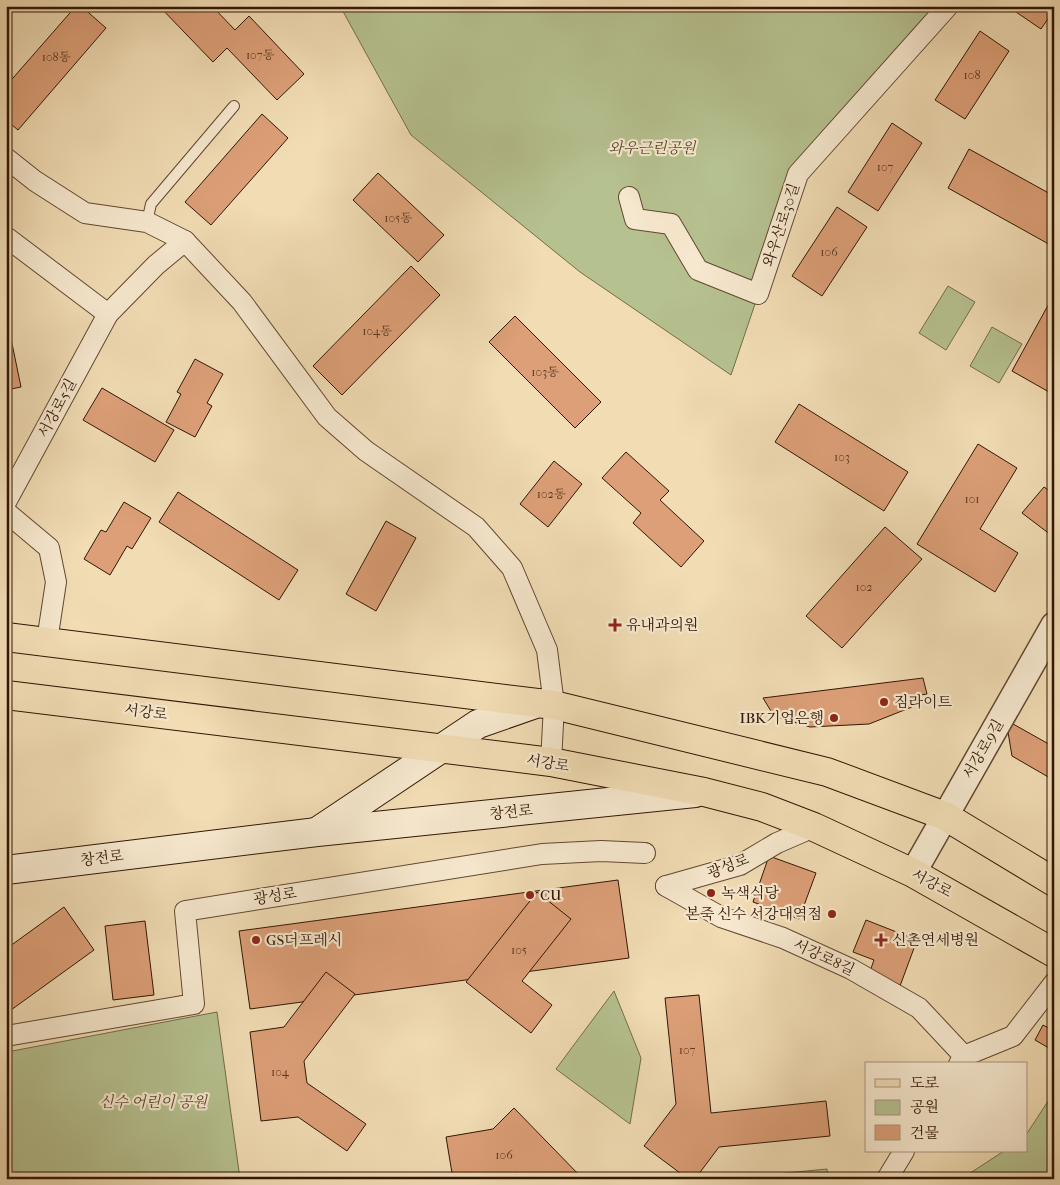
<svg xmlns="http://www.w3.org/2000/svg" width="1060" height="1185" viewBox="0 0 1060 1185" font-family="'IM FELL French Canon','Noto Serif KR',serif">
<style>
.green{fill:#b6c190;stroke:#746c4a}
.building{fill:#dc9f77;stroke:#321605}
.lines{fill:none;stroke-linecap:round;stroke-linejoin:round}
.service-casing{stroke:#624831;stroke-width:12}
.minor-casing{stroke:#624831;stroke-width:22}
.tertiary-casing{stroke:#624831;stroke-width:28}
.secondary-casing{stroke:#321605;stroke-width:30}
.primary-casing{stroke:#321605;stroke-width:30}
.service{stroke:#f6e8ce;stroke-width:10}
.minor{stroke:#f6e8ce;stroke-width:20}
.tertiary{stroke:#f6e8ce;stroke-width:25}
.secondary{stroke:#f6e8ce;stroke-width:28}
.primary{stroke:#f1dcb4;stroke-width:28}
.poi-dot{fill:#8f2418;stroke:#f6e8ce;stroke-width:2}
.labels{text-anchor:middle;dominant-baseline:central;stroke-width:4.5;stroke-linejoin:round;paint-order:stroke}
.number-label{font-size:12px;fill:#5c3822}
.park-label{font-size:15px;font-style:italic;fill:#5a492f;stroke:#f6e8ce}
.street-label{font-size:15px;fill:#321605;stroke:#f6e8ce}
.poi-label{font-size:15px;fill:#321605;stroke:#f6e8ce;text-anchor:start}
</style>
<rect width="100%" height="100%" fill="#f1dcb4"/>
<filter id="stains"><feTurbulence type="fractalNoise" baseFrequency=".004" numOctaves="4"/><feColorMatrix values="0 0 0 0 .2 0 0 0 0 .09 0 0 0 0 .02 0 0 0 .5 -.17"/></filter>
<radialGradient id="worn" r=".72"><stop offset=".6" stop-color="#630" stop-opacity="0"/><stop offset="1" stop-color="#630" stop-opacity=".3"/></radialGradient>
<g class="green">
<path d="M340,6H939L794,168L756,301L731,375L580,272L411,135Z"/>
<path d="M948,286L975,302L946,350L919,333Z"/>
<path d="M992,327L1022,344L999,383L970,366Z"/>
<path d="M614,991L641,1058L630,1124L556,1069Z"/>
<path d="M217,1012L240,1179H6L7,1052Z"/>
<path d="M1054,1092V1179H961L1004,1151H1026V1135Z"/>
<path d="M827,1169L828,1179H751L754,1176Z"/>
</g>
<g class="building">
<path d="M76,6H81L106,28L18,130L6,120V86Z"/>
<path d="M159,6H212L235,30L249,16L304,74L277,100L227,48L213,62Z"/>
<path d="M1015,6H1054V10L1041,29L1013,10Z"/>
<path d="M980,31L1009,51L965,119L935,100Z"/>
<path d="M262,114L288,138L211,225L185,202Z"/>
<path d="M892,123L922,143L878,211L848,192Z"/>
<path d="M969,149L1054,196V247L948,188Z"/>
<path d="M378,173L444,235L418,262L353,200Z"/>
<path d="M837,207L867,227L822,296L792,276Z"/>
<path d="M411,266L440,295L342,395L313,366Z"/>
<path d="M1052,298L1054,299V383L1049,392L1012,371Z"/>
<path d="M515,316L601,402L575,428L489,342Z"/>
<path d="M9,329L21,387L6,390V330Z"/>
<path d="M195,359L223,374L207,403L212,406L195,437L166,422L181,394L177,392Z"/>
<path d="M102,388L174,430L155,462L83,420Z"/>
<path d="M799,404L908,472L884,511L775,442Z"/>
<path d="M978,444L1017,468L980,529L1018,553L995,592L917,544Z"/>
<path d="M626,452L669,491L660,500L704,541L681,567L633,523L641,513L602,478Z"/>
<path d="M554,461L582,484L548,527L520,504Z"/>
<path d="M1044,487L1054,494V532L1051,535L1022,513Z"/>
<path d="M178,492L298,570L279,600L159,522Z"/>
<path d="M124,502L151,518L132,549L127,546L110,575L84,559L101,530L106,532Z"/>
<path d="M386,521L416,538L376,611L346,594Z"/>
<path d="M885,527L922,559L842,648L806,616Z"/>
<path d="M923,678L927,694L914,696L912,707L869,724L810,727L774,716L763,698Z"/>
<path d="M1006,720L1054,747V771L1050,778L1012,756Z"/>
<path d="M769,856L816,873L799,919L753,902Z"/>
<path d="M618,880L629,958L250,1009L239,931Z"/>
<path d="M537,892L571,919L522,981L552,1005L531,1033L466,982Z"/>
<path d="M64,907L94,950L11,1010L6,1004V949Z"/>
<path d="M866,920L917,940L900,986L869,974L874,960L853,952Z"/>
<path d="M145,921L154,995L113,1000L105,926Z"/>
<path d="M326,972L355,994L304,1061L307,1083L366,1124L347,1151L298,1117L261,1121L250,1032L284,1027Z"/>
<path d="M699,995L711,1113L826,1101L830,1136L719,1147L695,1179H688L644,1146L676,1104L665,998Z"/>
<path d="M1043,1025L1054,1031V1051L1035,1040Z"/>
<path d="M514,1108L583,1179H524L518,1173L487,1179H453L446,1137L493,1129Z"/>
</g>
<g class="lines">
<defs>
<path id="service" d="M147,222L151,204L234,106"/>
<g id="minor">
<path d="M6,158L35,181L85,213L147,222L185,241L242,302L327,417L366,451L476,527L512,568L547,650L554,705L551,762"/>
<path d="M629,197L635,219L671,224L698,270L758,294L798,174L948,6"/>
<path d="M6,237L108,314"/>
<path d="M6,502L108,314L156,265L185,241"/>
<path d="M6,512L49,548L56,582L47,641"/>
<path d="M666,886L721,917L783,938L851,969L919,1008L964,1056"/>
<path d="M666,886L740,865L777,843L814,827"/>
<path d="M6,1036L194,1004L185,911L542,854L601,851L645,853"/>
<path d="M959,1064L964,1056L1013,1036L1054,983"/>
<path d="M887,1179L904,1151"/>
</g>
<path id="tertiary" d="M913,873L1054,625"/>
<g id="secondary">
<path d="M318,831L478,724L538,703"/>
<path d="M6,870L317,832L695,793"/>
</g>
<g id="primary">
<path d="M6,637L554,705L827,772L945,816L1054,882"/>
<path d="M6,695L551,762L704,792L762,807L814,827L913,873L1054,953"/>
</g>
</defs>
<use href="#service" class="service-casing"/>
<use href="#minor" class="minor-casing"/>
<use href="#tertiary" class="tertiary-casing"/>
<use href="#secondary" class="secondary-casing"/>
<use href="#primary" class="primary-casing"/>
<use href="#service" class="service"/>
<use href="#minor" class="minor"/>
<use href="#tertiary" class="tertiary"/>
<use href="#secondary" class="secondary"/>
<use href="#primary" class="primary"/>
</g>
<g class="poi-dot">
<path d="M612.5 617.5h5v5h5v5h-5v5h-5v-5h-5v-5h5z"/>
<circle cx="884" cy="702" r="5"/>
<circle cx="834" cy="718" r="5"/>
<circle cx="711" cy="893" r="5"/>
<circle cx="530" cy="895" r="5"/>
<circle cx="832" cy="914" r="5"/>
<circle cx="256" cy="940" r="5"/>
<path d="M878.5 932.5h5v5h5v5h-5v5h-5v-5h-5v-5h5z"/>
</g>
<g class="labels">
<g class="number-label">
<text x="260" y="55">107동</text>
<text x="56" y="57">108동</text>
<text x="972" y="75">108</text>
<text x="885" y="167">107</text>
<text x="398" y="218">105동</text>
<text x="829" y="252">106</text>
<text x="377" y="331">104동</text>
<text x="545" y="372">103동</text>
<text x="842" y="457">103</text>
<text x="551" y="494">102동</text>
<text x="972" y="499">101</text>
<text x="864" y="587">102</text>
<text x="519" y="950">105</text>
<text x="687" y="1050">107</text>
<text x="280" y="1072">104</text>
<text x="504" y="1155">106</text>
</g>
<g class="park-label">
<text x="652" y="148">와우근린공원</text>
<text x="153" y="1102">신수 어린이 공원</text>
</g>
<g class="street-label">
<text transform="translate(781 225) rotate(-72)">와우산로30길</text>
<text transform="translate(57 408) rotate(-62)">서강로5길</text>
<text transform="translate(146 712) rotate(7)">서강로</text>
<text transform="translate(983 749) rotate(-60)">서강로9길</text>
<text transform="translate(548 763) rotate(9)">서강로</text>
<text transform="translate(511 812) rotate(-6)">창전로</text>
<text transform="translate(102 858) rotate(-7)">창전로</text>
<text transform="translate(728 866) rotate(-21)">광성로</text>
<text transform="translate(932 883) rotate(28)">서강로</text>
<text transform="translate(275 896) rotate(-9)">광성로</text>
<text transform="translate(824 957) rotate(25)">서강로8길</text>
</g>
<g class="poi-label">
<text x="626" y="625">유내과의원</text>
<text x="894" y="702">짐라이트</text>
<text x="824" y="718" text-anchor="end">IBK기업은행</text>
<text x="721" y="893">녹색식당</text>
<text x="540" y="895">CU</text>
<text x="822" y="914" text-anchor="end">본죽 신수 서강대역점</text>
<text x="266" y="940">GS더프레시</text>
<text x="892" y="940">신촌연세병원</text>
</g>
</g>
<rect width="1060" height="1185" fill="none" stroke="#f1dcb4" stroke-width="25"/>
<rect x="8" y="8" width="1045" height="1170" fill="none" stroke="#321605" stroke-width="2.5"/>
<rect x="12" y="12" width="1035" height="1160" fill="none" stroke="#321605"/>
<rect x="865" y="1062" width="162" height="90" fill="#f6e8ce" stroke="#a8947e"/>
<rect x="875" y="1079" width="25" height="8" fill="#f1dcb4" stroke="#a8947e"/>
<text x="910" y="1088" font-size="15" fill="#321605">도로</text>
<rect x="875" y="1100" width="25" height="15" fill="#b6c190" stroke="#a8947e"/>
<text x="910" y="1112" font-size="15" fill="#321605">공원</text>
<rect x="875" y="1125" width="25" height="15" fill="#dc9f77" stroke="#a8947e"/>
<text x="910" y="1138" font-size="15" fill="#321605">건물</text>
<rect width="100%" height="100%" filter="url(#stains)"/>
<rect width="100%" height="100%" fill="url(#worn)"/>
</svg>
